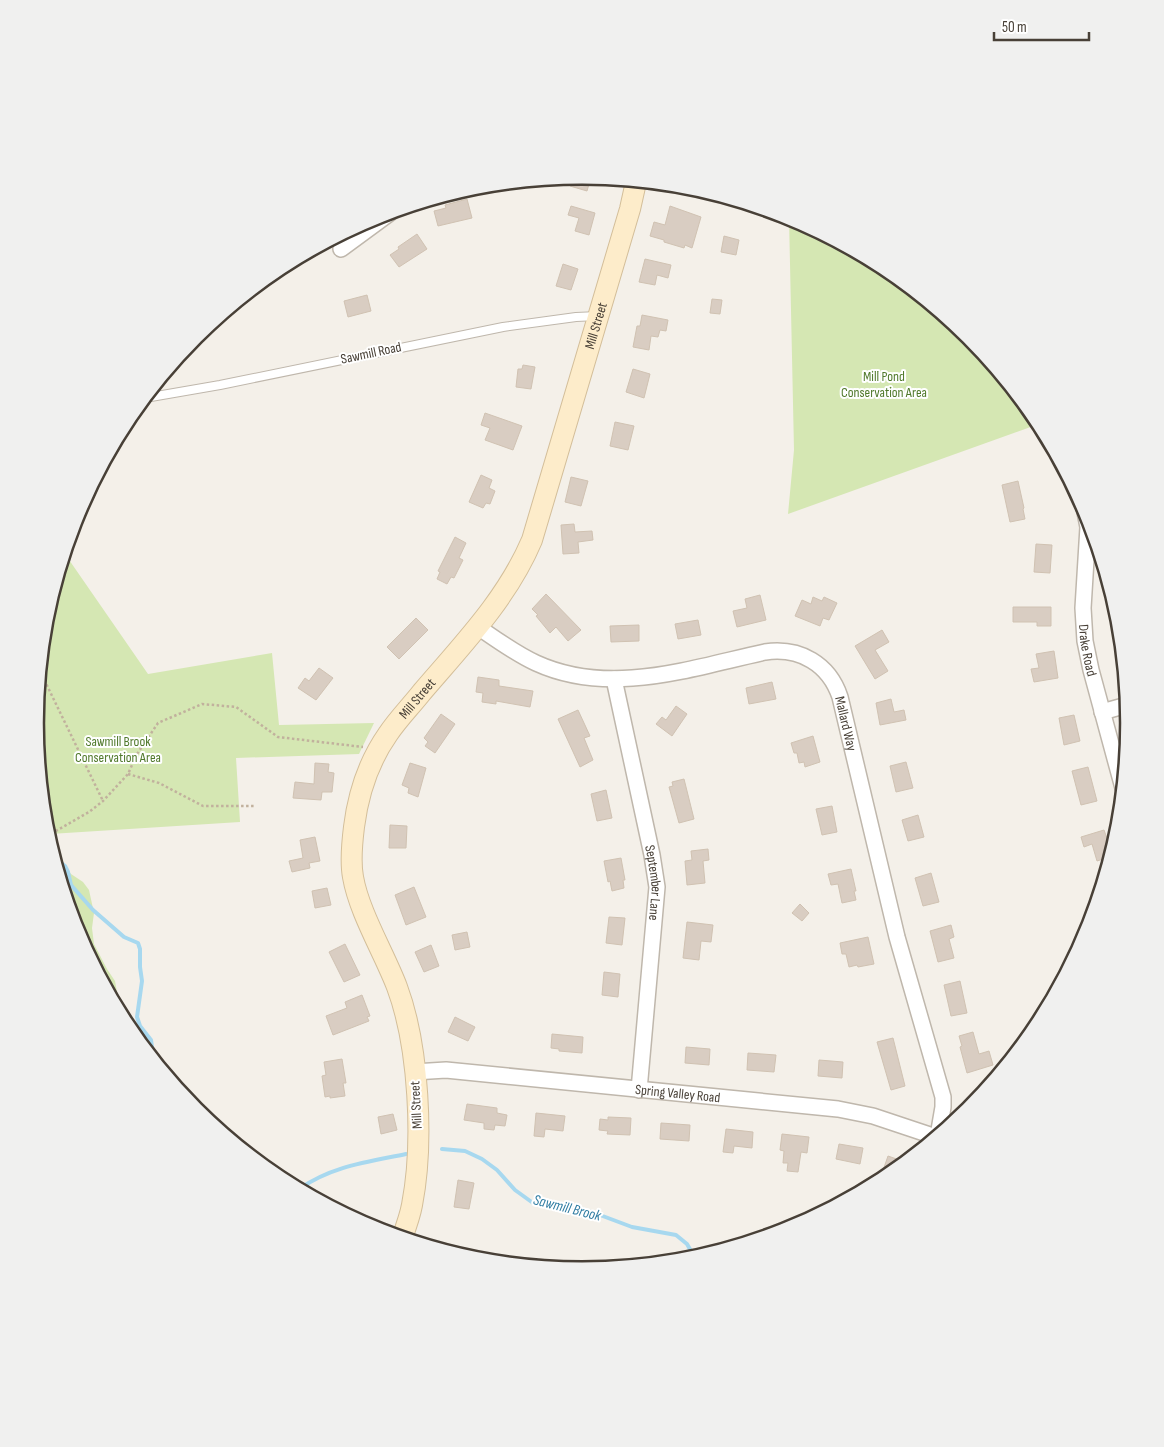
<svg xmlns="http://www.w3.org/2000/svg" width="1164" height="1447" viewBox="0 0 1164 1447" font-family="'Sofia Sans Condensed',sans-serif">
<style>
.green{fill:#d5e7b3}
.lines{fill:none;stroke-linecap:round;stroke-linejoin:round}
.stream{stroke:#a7d8ef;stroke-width:4}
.building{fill:#d9cdc2;stroke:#d0c2b2}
.lane-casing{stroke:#bfb7ac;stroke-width:10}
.street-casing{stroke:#bfb7ac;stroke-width:18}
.secondary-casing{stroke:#d3be99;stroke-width:22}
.path{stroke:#c1b19d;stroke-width:2.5;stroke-dasharray:2.5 2.5;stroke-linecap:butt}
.lane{stroke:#fff;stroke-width:8}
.street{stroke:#fff;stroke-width:15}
.secondary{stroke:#fdecca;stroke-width:20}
.labels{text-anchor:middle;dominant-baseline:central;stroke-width:4;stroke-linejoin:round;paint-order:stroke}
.street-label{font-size:14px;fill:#484037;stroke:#fff}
.park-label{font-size:14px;fill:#50792b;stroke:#fff}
.water-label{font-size:15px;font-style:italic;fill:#2f7ca2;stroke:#fff}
.rim{fill:none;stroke:#484037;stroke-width:2.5}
</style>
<rect width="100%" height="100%" fill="#f4f0e9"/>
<g class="green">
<path d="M789,217L886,269L969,337L1039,424L788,514L794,450Z"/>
<path d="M65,554L148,674L272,653L279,725L374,723L359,754L236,758L240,822L50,834L57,845L65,867L71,874L83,882L89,890L94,913L92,928L94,944L107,969L115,981L117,992L126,1009L119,1012L77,933L45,830L35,723L46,617Z"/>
</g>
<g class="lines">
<g class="stream">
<path d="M54,857L65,866L68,872L71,885L93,910L124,937L138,943L140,949V967L142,981L137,1017L140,1026L151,1040L154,1060"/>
<path d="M442,1149L465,1151L482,1159L497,1170L515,1190L533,1203L581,1209L600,1215L632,1227L676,1235L687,1244L695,1258"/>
<path d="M299,1189C332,1166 367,1162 406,1154"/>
</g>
</g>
<g class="building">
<path d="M582,176L591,177L587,191L570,186L572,178Z"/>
<path d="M467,199L472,218L438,226L434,211L446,208L445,205Z"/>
<path d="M571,206L595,213L589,235L575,231L579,218L568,215Z"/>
<path d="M670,206L701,217L692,248L685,245L684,248L664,242V240L650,236L654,222L665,225Z"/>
<path d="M417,234L427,249L399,267L390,255L399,249L398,247Z"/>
<path d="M724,236L739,240L736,255L721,252Z"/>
<path d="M645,259L671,265L668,278L657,275L655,285L639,282Z"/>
<path d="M563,264L578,269L571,290L556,286Z"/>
<path d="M367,295L371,311L348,317L344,301Z"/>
<path d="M712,299L722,300L720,314L710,313Z"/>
<path d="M642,315L668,320L666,331L660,330L658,337L651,336L649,350L633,347L637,326H640Z"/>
<path d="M523,365L535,367L531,389L516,387L518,369H522Z"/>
<path d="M633,369L650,374L644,398L626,392Z"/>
<path d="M485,413L522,426L513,450L485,440L490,428L481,425Z"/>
<path d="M615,422L634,426L628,450L610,446Z"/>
<path d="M481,475L492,480L489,488L495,491L490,504L486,503L483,508L469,502Z"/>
<path d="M571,477L588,481L581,506L565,502Z"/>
<path d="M1018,481L1024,508L1023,509L1025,519L1010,522L1002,485Z"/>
<path d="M574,524L575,532L592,531L593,540L578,542L579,553L563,554L561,525Z"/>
<path d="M455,537L466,543L459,558L463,560L454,578L451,577L447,584L437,579L440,572L438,571Z"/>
<path d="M1036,544L1052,545L1050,573L1034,572Z"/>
<path d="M546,594L581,630L568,641L556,627L550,633L536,616L538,615L532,609Z"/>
<path d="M760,595L766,620L737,627L733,611L747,608L745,599Z"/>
<path d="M813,597L822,601L824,597L837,603L829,620L823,618L820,626L795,616L802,600L811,604Z"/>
<path d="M1013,607H1051V626H1037V622H1013Z"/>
<path d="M416,618L428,630L399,659L387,647Z"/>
<path d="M698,620L701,635L678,639L675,624Z"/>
<path d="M639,625V641L611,642L610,626Z"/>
<path d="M882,630L889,642L875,650L888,671L875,679L855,646Z"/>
<path d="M1054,651L1058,678L1034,682L1031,669L1039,668L1036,654Z"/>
<path d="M319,668L333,678L316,700L298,688L305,678L309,681Z"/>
<path d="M478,677L499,680V686L533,691L530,707L496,701V704L482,702L483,693L476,692Z"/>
<path d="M772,682L776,699L749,704L746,688Z"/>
<path d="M891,699L894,712L904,710L906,720L880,725L876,703Z"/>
<path d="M676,706L687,714L672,736L656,724L662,717L666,720Z"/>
<path d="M578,710L590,736L584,738L593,760L580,767L558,719Z"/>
<path d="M441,714L455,724L435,753L425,746L428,742L424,738Z"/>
<path d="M1074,715L1080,741L1064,745L1059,718Z"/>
<path d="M813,736L820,762L805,767L804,762L799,763L797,753H794L791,743Z"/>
<path d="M906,762L913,788L896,792L890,766Z"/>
<path d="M315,763L329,764L328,772L334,773L332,792H322L321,800L293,798L295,782L314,784Z"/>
<path d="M410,763L426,768L418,797L408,793L409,788L402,785Z"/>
<path d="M1088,767L1097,801L1081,805L1072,771Z"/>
<path d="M684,779L694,819L679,823L669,787L673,786L672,782Z"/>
<path d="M606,790L612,818L597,821L591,794Z"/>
<path d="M832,806L837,832L822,835L816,809Z"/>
<path d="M918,815L924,837L908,841L902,820Z"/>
<path d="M390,825L407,826L406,848H389Z"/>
<path d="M1104,830L1112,852L1110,857L1097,861L1092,844L1084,847L1081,837Z"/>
<path d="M315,837L320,861L309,863L310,868L292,872L289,861L303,858L300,840Z"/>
<path d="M708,849L709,860L703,861L705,883L687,885L685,861L692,860L691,851Z"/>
<path d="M621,858L625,880H623L624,888L612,891L610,881L608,882L604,861Z"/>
<path d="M851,869L856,891H854L856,900L842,903L838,884L831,885L828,874Z"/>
<path d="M931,873L939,902L923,906L915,878Z"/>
<path d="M414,887L426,917L406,925L395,895Z"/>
<path d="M327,888L331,905L315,908L312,891Z"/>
<path d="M800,904L809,913L802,921L792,913Z"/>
<path d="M609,917L625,918L622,945L606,943Z"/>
<path d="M687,922L713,925L711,942L701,941L699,960L683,958Z"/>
<path d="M951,925L954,937L949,939L954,958L938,962L930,931Z"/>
<path d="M467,932L470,947L455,950L452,935Z"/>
<path d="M868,937L874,964L858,967L857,965L849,967L846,954H842L840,943Z"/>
<path d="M345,944L360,975L344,982L329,952Z"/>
<path d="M431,945L439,966L424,972L415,952Z"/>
<path d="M604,972L620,974L618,997L602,995Z"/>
<path d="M960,981L967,1013L951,1016L944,985Z"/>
<path d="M362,995L370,1016L367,1017L369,1021L333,1035L326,1016L347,1008L345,1002Z"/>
<path d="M455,1017L475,1027L468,1041L448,1032Z"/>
<path d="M973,1032L979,1054L989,1051L993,1065L967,1073L960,1047L962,1046L959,1036Z"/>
<path d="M552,1034L583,1037L582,1053L559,1051V1049L551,1048Z"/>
<path d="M893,1038L905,1086L891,1090L877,1042Z"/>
<path d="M686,1047L710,1049L709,1065L685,1063Z"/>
<path d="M748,1053L776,1055L774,1072L747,1070Z"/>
<path d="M342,1059L346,1083H343L345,1096L330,1098V1096L325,1097L322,1076L326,1075L324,1062Z"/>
<path d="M819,1060L843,1062L842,1078L818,1076Z"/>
<path d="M467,1104L497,1108V1113L507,1115L505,1126L495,1125L494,1130L484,1129V1123L464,1120Z"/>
<path d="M536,1113L565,1116L563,1131L545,1129L544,1137L534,1136Z"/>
<path d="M393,1114L397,1130L381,1134L378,1117Z"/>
<path d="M608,1117L631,1118L630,1135L607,1134L608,1131L599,1130L600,1119L608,1120Z"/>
<path d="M661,1123L690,1125L689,1141L660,1139Z"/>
<path d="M726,1129L753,1132L752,1148L734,1146L733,1153L723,1152Z"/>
<path d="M782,1134L809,1137L807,1153L801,1152L798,1172L787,1171L788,1163H783L784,1151L780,1150Z"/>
<path d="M839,1144L863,1148L860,1164L836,1159Z"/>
<path d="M888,1156L905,1162L879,1182Z"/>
<path d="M458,1180L474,1183L469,1209L454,1207Z"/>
</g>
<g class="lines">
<defs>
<path id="lane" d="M145,398L220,385L503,327L576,317L598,316"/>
<g id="street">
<path d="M341,249L390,213"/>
<path id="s1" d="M1084,507L1088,527L1083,608L1085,641L1091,670L1123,788"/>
<path id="s2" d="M478,627C497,640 516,654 536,663C610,697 691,668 765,652C800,647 829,664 840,697L897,937L943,1097V1107L938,1136"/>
<path id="s3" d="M614,679L652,855L657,887L639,1090"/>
<path d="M1102,712L1127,705"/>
<path id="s4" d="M414,1072L446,1070L838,1109L873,1116L936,1137"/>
</g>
<g id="secondary">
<path id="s5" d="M402,1238C406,1227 410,1216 412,1205C424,1143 419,1046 397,987C384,953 359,912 353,877C350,861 352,843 354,827C358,795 369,761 388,734C398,719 411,706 422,692C463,644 507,599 532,540L630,209L636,182"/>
</g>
</defs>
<use href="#lane" class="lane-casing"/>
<use href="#street" class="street-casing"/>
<use href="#secondary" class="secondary-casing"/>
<g class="path">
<path d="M40,671L103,801"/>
<path d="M128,774L159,783L203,806H254"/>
<path d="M44,816V819"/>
<path d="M47,836L89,812L103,801L128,774L137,754L158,723L202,704L236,707L278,737L363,747"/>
</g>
<use href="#lane" class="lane"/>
<use href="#street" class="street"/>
<use href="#secondary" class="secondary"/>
</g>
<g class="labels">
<g class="street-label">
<text stroke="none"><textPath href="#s5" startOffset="990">Mill Street</textPath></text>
<text transform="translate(371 353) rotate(-12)">Sawmill Road</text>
<text stroke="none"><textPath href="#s1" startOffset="144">Drake Road</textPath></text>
<text stroke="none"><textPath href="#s5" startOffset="570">Mill Street</textPath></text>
<text stroke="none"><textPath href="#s2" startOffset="425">Mallard Way</textPath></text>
<text stroke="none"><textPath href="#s3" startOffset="208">September Lane</textPath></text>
<text stroke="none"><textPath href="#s4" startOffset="265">Spring Valley Road</textPath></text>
<text transform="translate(416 1105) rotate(-93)">Mill Street</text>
</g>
<g class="park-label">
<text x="884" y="376">Mill Pond<tspan x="884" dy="16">Conservation Area</tspan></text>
<text x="118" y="741">Sawmill Brook<tspan x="118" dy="16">Conservation Area</tspan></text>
</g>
<g class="water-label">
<text transform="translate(567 1208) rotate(14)">Sawmill Brook</text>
</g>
</g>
<path d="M0 0H1164V1447H0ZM44 723a538 538 0 1 1 1076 0a538 538 0 1 1-1076 0Z" fill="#f0f0ef" fill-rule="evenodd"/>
<path class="rim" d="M44 723a538 538 0 1 1 1076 0a538 538 0 1 1-1076 0Z"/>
<path d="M994 32v8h95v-8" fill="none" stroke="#484037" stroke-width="2.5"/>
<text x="1002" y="32" font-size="15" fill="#484037" stroke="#ffffff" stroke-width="4" paint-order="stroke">50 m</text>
</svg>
